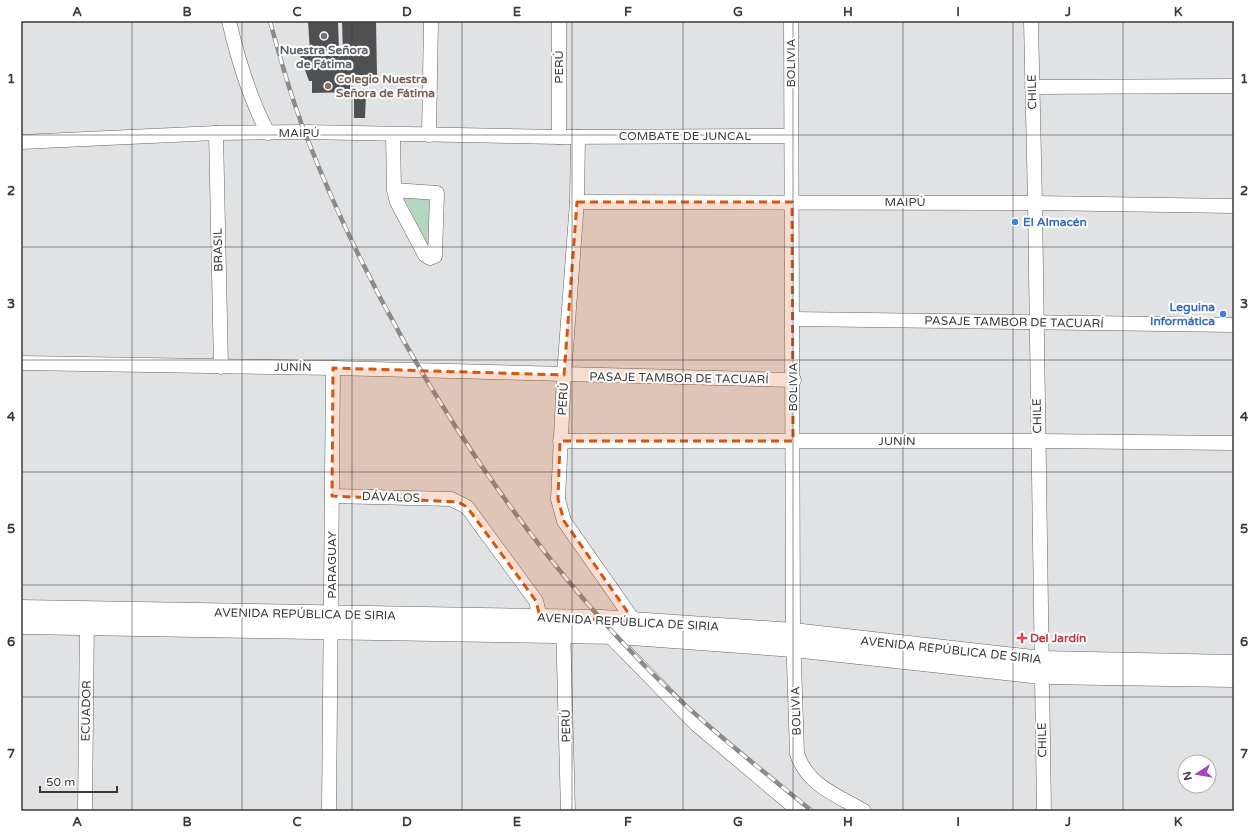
<svg xmlns="http://www.w3.org/2000/svg" width="1255" height="832" viewBox="0 0 1255 832" font-family="'Varela Round',sans-serif">
<style>
.green{fill:#b4d6c0}
.building{fill:#4f5051}
.lines{fill:none;stroke-linecap:round;stroke-linejoin:round}
.minor-casing{stroke:#646566;stroke-width:15}
.major-casing{stroke:#646566;stroke-width:19}
.minor{stroke:#fff;stroke-width:14}
.major{stroke:#fff;stroke-width:18}
.rail-casing{stroke:#898a8b;stroke-width:4.5}
.rail{stroke:#fff;stroke-width:3;stroke-dasharray:9;stroke-linecap:butt}
.marked{fill:#d65611;fill-opacity:0.2;stroke:#d65611;stroke-width:3;stroke-dasharray:8 5;stroke-linejoin:round}
.grid{fill:none;stroke:#39393a;stroke-width:1;stroke-opacity:0.55}
.worship-dot{fill:#6b7280;stroke:#fff;stroke-width:1.5}
.education-dot{fill:#8d6e63;stroke:#fff;stroke-width:1.5}
.shop-dot{fill:#3f7fe0;stroke:#fff;stroke-width:1.5}
.health-dot{fill:#e0444e;stroke:#fff;stroke-width:1.5}
.labels{text-anchor:middle;dominant-baseline:central;stroke-width:4;stroke-linejoin:round;paint-order:stroke}
.worship-label{font-size:12px;font-weight:bold;fill:#5b616d;stroke:#fff}
.street-label{font-size:12px;fill:#39393a;stroke:#fff}
.education-label{font-size:12px;font-weight:bold;fill:#785e54;stroke:#fff;text-anchor:start}
.shop-label{font-size:12px;font-weight:bold;fill:#366cbe;stroke:#fff;text-anchor:start}
.health-label{font-size:12px;font-weight:bold;fill:#be3a42;stroke:#fff;text-anchor:start}
.neatline{fill:none;stroke:#39393a;stroke-width:1.5}
.grid-label{font-size:13px;text-anchor:middle;font-weight:bold;fill:#39393a}
</style>
<rect width="100%" height="100%" fill="#e1e2e3"/>
<path class="green" d="M402,194L433,196L430,249Z"/>
<g class="building">
<path d="M308,21H338L339,51H310Z"/>
<path d="M342,21H376L377,75H350V92L312,93V81H309L300,56H343Z"/>
<path d="M354,91L366,92L365,118H354Z"/>
</g>
<g class="lines">
<defs>
<g id="minor">
<path d="M229,21C238,60 249,97 268,133"/>
<path d="M559,21V137"/>
<path d="M791,21L793,632L797,754C808,786 837,795 864,811"/>
<path d="M1031,21L1035,203L1044,811"/>
<path d="M1032,87L1234,86"/>
<path d="M216,133L221,367"/>
<path d="M393,135L394,190L397,202L425,255L430,258L435,256L437,193L394,190"/>
<path d="M429,135L431,21"/>
<path d="M578,137L577,202L564,375L558,499L564,521L634,621L637,628"/>
<path d="M21,142L216,133L304,132L559,137L791,136"/>
<path d="M577,202L1035,203L1234,206"/>
<path d="M793,319L1234,325"/>
<path d="M21,363L333,368L794,380"/>
<path d="M560,441H1038L1234,443"/>
<path d="M332,496L451,499L467,507L536,601L540,617"/>
<path d="M563,624L568,811"/>
<path d="M610,636L697,725L799,811"/>
<path d="M85,811L87,617"/>
<path d="M329,811L333,368"/>
</g>
<g id="major">
<path d="M21,609L602,619L793,632L1042,660L1234,664"/>
<path d="M21,625L618,635L794,648L1041,675L1234,678"/>
</g>
</defs>
<use href="#minor" class="minor-casing"/>
<use href="#major" class="major-casing"/>
<use href="#minor" class="minor"/>
<use href="#major" class="major"/>
<defs>
<path id="rail" d="M270,21C280,58 291,97 305,133C383,333 510,534 663,684C710,730 762,770 812,811"/>
</defs>
<use href="#rail" class="rail-casing"/>
<use href="#rail" class="rail"/>
</g>
<path class="marked" d="M577,202H792L793,441H560L558,499L564,521L634,621L540,617L536,601L467,507L458,502L332,496L333,368L564,375Z"/>
<path class="grid" d="M132,21V811M242,21V811M352,21V811M462,21V811M572,21V811M683,21V811M793,21V811M903,21V811M1013,21V811M1123,21V811M21,135H1234M21,247H1234M21,360H1234M21,472H1234M21,585H1234M21,697H1234"/>
<circle class="worship-dot" cx="324" cy="36" r="4"/>
<circle class="education-dot" cx="328" cy="86" r="4"/>
<g class="shop-dot">
<circle cx="1015" cy="222" r="4"/>
<circle cx="1223" cy="314" r="4"/>
</g>
<path class="health-dot" d="M1020 632h4v4h4v4h-4v4h-4v-4h-4v-4h4z"/>
<g class="labels">
<g class="worship-label">
<text x="324" y="50">Nuestra Señora<tspan x="324" dy="14">de Fátima</tspan></text>
</g>
<g class="street-label">
<text transform="translate(791 63) rotate(-90)">BOLIVIA</text>
<text transform="translate(559 67) rotate(-90)">PERÚ</text>
<text transform="translate(1032 92) rotate(-91)">CHILE</text>
<text x="299" y="133">MAIPÚ</text>
<text x="685" y="136">COMBATE DE JUNCAL</text>
<text x="905" y="202">MAIPÚ</text>
<text transform="translate(218 250) rotate(-91)">BRASIL</text>
<text transform="translate(1014 322) rotate(1)">PASAJE TAMBOR DE TACUARÍ</text>
<text x="293" y="367">JUNÍN</text>
<text transform="translate(679 378) rotate(1)">PASAJE TAMBOR DE TACUARÍ</text>
<text transform="translate(793 387) rotate(-90)">BOLIVIA</text>
<text transform="translate(563 399) rotate(-87)">PERÚ</text>
<text transform="translate(1037 416) rotate(-91)">CHILE</text>
<text x="897" y="441">JUNÍN</text>
<text transform="translate(391 497) rotate(2)">DÁVALOS</text>
<text transform="translate(332 565) rotate(-90)">PARAGUAY</text>
<text transform="translate(305 614) rotate(1)">AVENIDA REPÚBLICA DE SIRIA</text>
<text transform="translate(628 622) rotate(3)">AVENIDA REPÚBLICA DE SIRIA</text>
<text transform="translate(951 650) rotate(6)">AVENIDA REPÚBLICA DE SIRIA</text>
<text transform="translate(86 711) rotate(-89)">ECUADOR</text>
<text transform="translate(796 711) rotate(-92)">BOLIVIA</text>
<text transform="translate(566 726) rotate(-91)">PERÚ</text>
<text transform="translate(1042 740) rotate(-91)">CHILE</text>
</g>
<g class="education-label">
<text x="336" y="79">Colegio Nuestra<tspan x="336" dy="14">Señora de Fátima</tspan></text>
</g>
<g class="shop-label">
<text x="1023" y="222">El Almacén</text>
<text x="1215" y="307" text-anchor="end">Leguina<tspan x="1215" dy="14">Informática</tspan></text>
</g>
<g class="health-label">
<text x="1030" y="638">Del Jardín</text>
</g>
</g>
<rect width="1255" height="832" fill="none" stroke="#ffffff" stroke-width="44"/>
<g transform="translate(1197 774) rotate(258)"><circle r="19" fill="#ffffff" stroke="#b0b0b0"/>
<path d="M0-3L7 15L0 10L-7 15Z" fill="#a549b4"/>
<text y="-6" font-size="11" font-weight="bold" text-anchor="middle" fill="#39393a">N</text>
</g>
<path d="M40 786v6h77v-6" fill="none" stroke="#39393a" stroke-width="2"/>
<text x="46" y="786" font-size="12" fill="#39393a" stroke="#ffffff" stroke-width="3" paint-order="stroke">50 m</text>
<rect x="22" y="22" width="1211" height="788" class="neatline"/>
<g class="grid-label">
<text x="77" y="16">A</text>
<text x="187" y="16">B</text>
<text x="297" y="16">C</text>
<text x="407" y="16">D</text>
<text x="517" y="16">E</text>
<text x="628" y="16">F</text>
<text x="738" y="16">G</text>
<text x="848" y="16">H</text>
<text x="958" y="16">I</text>
<text x="1068" y="16">J</text>
<text x="1178" y="16">K</text>
<text x="11" y="83">1</text>
<text x="1244" y="83">1</text>
<text x="11" y="195">2</text>
<text x="1244" y="195">2</text>
<text x="11" y="308">3</text>
<text x="1244" y="308">3</text>
<text x="11" y="421">4</text>
<text x="1244" y="421">4</text>
<text x="11" y="533">5</text>
<text x="1244" y="533">5</text>
<text x="11" y="646">6</text>
<text x="1244" y="646">6</text>
<text x="11" y="758">7</text>
<text x="1244" y="758">7</text>
<text x="77" y="826">A</text>
<text x="187" y="826">B</text>
<text x="297" y="826">C</text>
<text x="407" y="826">D</text>
<text x="517" y="826">E</text>
<text x="628" y="826">F</text>
<text x="738" y="826">G</text>
<text x="848" y="826">H</text>
<text x="958" y="826">I</text>
<text x="1068" y="826">J</text>
<text x="1178" y="826">K</text>
</g>
</svg>
